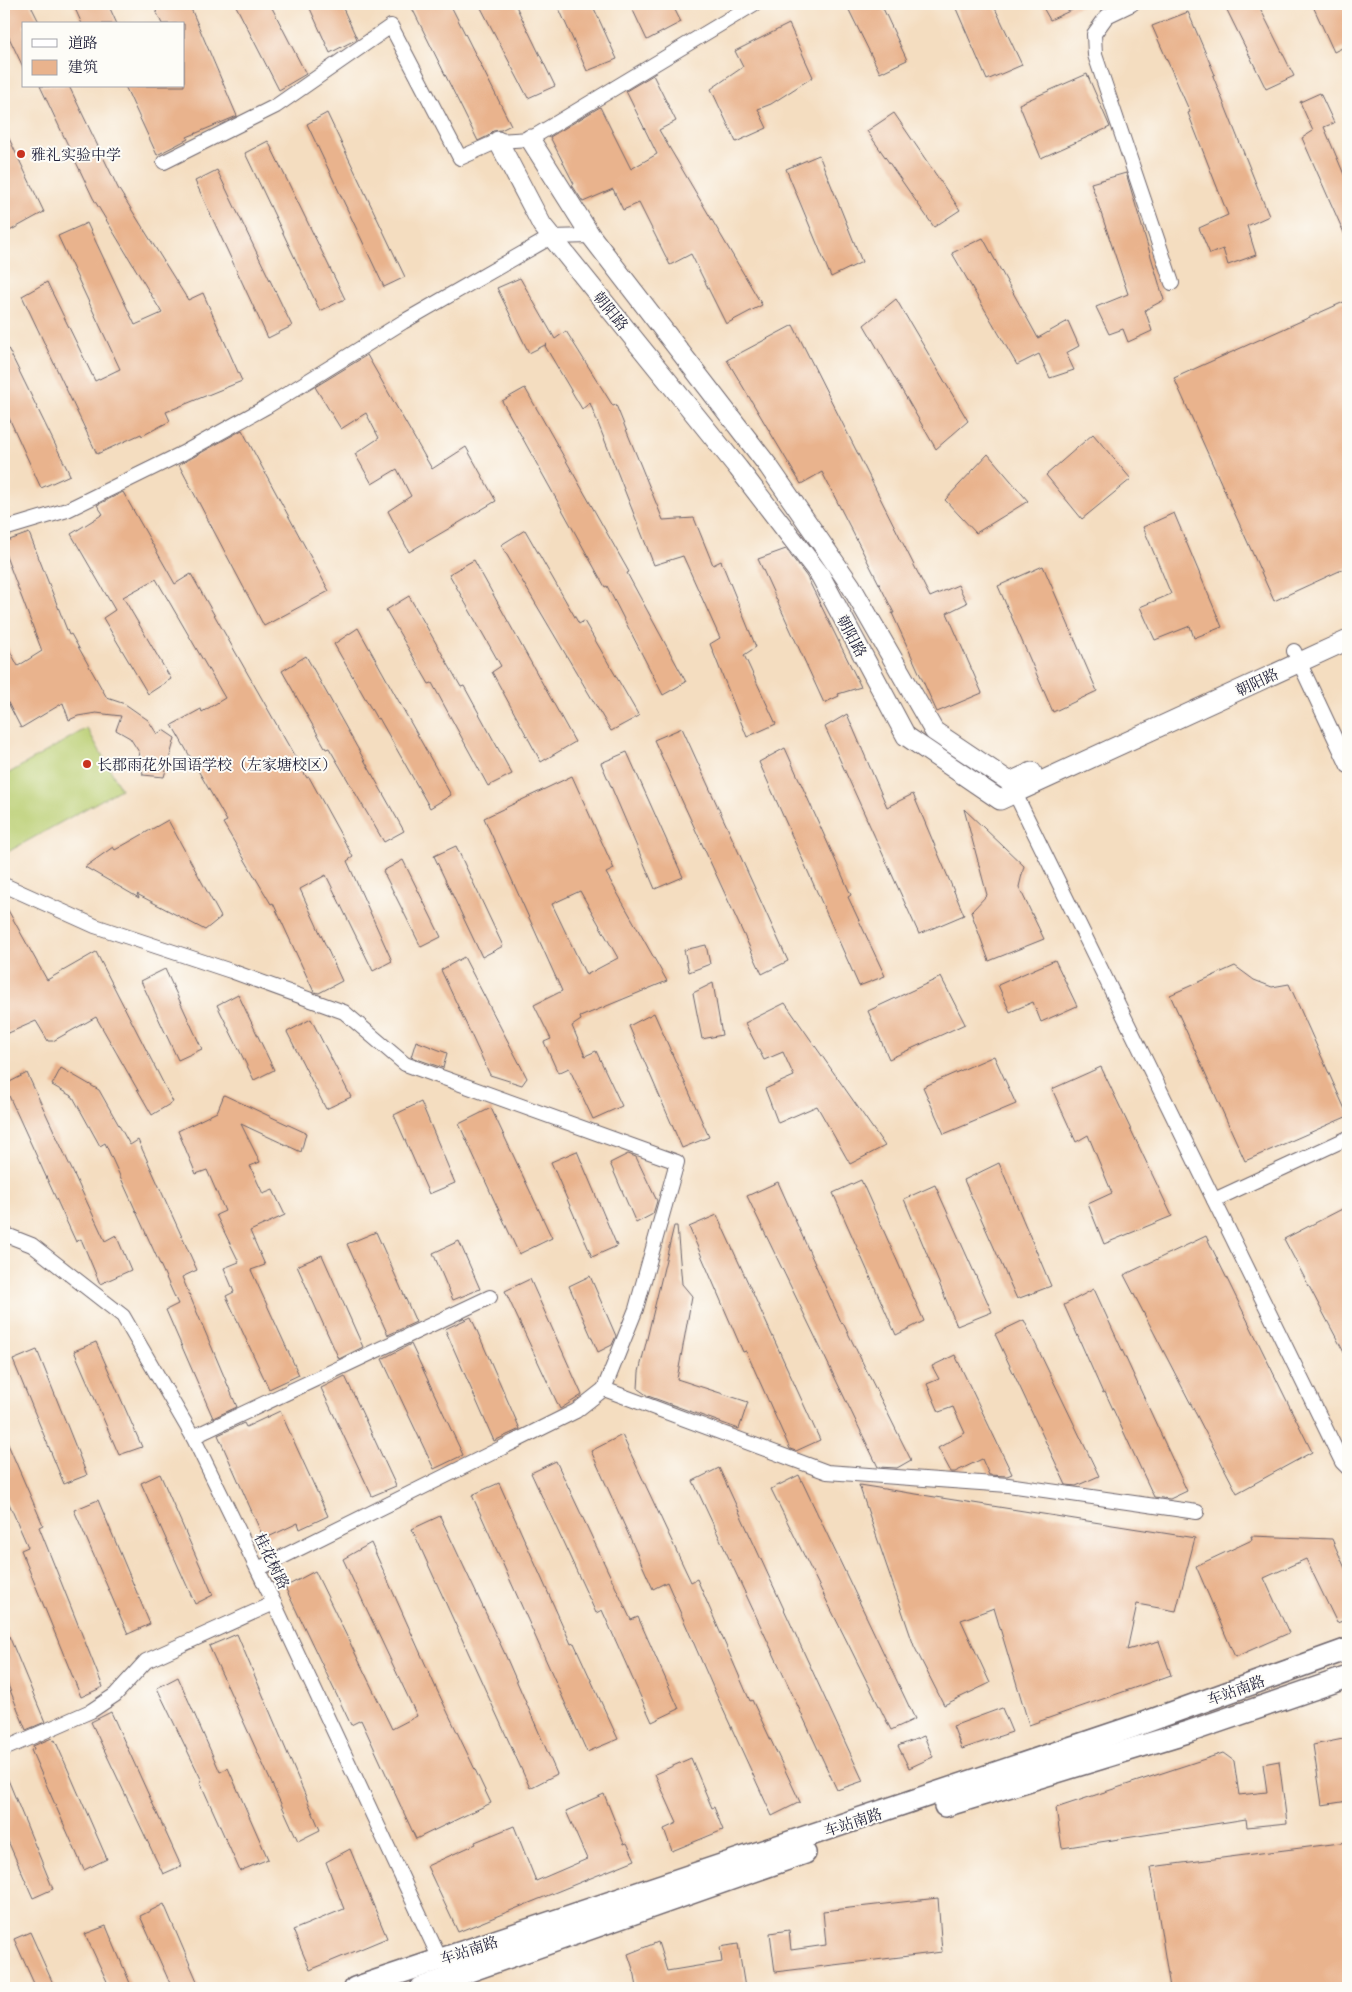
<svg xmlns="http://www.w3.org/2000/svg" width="1352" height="1992" viewBox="0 0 1352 1992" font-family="'Libre Caslon Text','Noto Serif SC',serif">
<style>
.pitch{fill:#b9ce71;stroke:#6e7856}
.building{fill:#e9b38d;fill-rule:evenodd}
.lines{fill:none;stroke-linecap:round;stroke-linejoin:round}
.street-casing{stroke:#6c636a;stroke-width:16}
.secondary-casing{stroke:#6c636a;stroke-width:21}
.primary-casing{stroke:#6c636a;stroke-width:24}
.street{stroke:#fff;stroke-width:14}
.secondary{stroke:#fff;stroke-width:19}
.primary{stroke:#fff;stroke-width:21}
.poi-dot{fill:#c8321e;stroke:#fdfcf7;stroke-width:2}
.labels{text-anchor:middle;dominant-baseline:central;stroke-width:4;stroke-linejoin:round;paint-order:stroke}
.poi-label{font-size:15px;fill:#22223b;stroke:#fdfcf7;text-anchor:start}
.street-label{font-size:15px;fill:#22223b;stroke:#fdfcf7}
</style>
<rect width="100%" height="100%" fill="#fdfcf7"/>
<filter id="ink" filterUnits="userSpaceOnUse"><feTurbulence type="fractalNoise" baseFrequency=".02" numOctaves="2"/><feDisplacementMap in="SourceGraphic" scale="10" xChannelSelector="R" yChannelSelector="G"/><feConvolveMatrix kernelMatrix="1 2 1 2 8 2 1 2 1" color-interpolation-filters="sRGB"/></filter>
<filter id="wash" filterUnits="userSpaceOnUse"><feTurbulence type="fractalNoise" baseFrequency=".0096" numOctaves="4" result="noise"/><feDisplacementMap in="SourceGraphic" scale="20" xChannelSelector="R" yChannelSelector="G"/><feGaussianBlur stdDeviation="1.12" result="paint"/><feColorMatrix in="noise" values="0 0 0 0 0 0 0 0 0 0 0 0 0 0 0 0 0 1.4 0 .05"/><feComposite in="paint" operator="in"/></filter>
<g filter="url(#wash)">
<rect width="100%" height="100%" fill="#f4ddc0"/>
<path class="pitch" d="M87,728L121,789L4,854V776Z"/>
<g id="blocks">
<g class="building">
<path d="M4,4H30L40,24H24V69L4,27Z"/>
<path d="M73,4H108L117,24H82Z"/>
<path d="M153,4H189L237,116L187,137L188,139L157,155L125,86H184V24H162Z"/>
<path d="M235,4H270L306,74L279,90Z"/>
<path d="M308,4H341L357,39L330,53Z"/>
<path d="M410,4H450L511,125L501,130L493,131L488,136L478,141Z"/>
<path d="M479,4H515L555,86L528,98Z"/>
<path d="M557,4H592L617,59L587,71Z"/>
<path d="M630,4H672L681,22L647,40Z"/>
<path d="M846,4H881L907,60L880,73Z"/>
<path d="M954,4H993L1022,65L987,80Z"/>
<path d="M1041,4H1085L1050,20Z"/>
<path d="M1224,4H1258L1294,76L1266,89Z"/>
<path d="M1312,4H1342L1348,16V45L1334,52Z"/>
<path d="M1188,12L1215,75L1213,76L1269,216L1247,226L1256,255L1228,265L1223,249L1210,254L1199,228L1228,215L1188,113L1190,112L1152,26Z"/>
<path d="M789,24L813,77L771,104L758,109L767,128L736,142L711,89L743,67L735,51Z"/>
<path d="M1087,74L1110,127L1041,158L1019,104Z"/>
<path d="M653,75L676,121L659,130L762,305L726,324L691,254L670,265L639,203L623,210L613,189L583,202L572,185L574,184L550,137L600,107L631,169L657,154L626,91Z"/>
<path d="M40,86H69L118,188L188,300L203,293L242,381L166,412L170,421L142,436L141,434L97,454L22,296L47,282L95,381L120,369L58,236L87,223L135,325L162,313L93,198Z"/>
<path d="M1320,93L1334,123L1324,127L1348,184V242L1302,138L1313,131L1300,102Z"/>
<path d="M327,113L405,277L384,287L307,124Z"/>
<path d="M894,113L960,210L934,227L867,131Z"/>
<path d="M4,128L44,212L4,234Z"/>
<path d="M268,141L345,299L320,311L245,153Z"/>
<path d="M819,155L862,262L831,277L786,169Z"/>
<path d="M217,170L292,326L268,338L195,181Z"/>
<path d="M1126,173L1164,300L1145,310L1152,331L1128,342L1123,329L1109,334L1096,307L1128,294L1091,183Z"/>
<path d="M983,238L1038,338L1068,321L1079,346L1066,353L1074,370L1050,378L1039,354L1017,365L952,253Z"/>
<path d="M520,278L555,339L566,331L613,406L616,405L663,520L694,518L713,565L721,561L756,647L744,655L776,724L747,737L710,644L720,638L683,556L654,565L590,403L582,409L545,346L547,344L529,353L497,288Z"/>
<path d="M896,299L968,421L936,449L864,325Z"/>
<path d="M1348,300V567L1274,601L1174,378Z"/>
<path d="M793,325L930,597L958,585L967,603L947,613L982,693L937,712L892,613H894L822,472L801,484L727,360Z"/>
<path d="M4,340L70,475L41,488L4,407Z"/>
<path d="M367,355L432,469L466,447L496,501L409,552L388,511L411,496L397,469L372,484L355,454L379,438L366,413L341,429L315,387Z"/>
<path d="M525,388L629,572L627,573L686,682L663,695L607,586L605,587L502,401Z"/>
<path d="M242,430L329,591L264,626L179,465Z"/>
<path d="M1093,434L1131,479L1082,519L1046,475Z"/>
<path d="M988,454L1028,501L976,533L945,500Z"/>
<path d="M123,492L175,584L191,574L307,778L309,777L353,857L347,861L392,961L373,971L326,875L300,889L342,981L319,993L314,992L273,903L271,904L223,823L227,821L172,725L201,709L202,712L225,698L156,579L123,597L171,679L148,694L103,618L115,610L71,534L103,514L97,505Z"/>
<path d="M1174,513L1222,627L1194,638L1190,626L1155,640L1140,607L1171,594L1143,527Z"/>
<path d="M525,530L579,624L584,621L639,716L611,731L501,545Z"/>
<path d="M29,533L69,635L71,634L107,698L125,704L148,720L157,734L163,730L175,738L164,777L143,775L139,752L130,738L116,730L121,716L96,713L78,716L69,720L63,703L21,728L4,695V640L18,666L42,651L4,551V542Z"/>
<path d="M786,549L807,577L861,687L838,694L839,696L824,703L758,559Z"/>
<path d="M474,560L575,742L541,762L492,672L501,666L449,574Z"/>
<path d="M1043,566L1097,691L1053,712L998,586Z"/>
<path d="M409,596L461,687L464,686L512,774L488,786L432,683L429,684L386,610Z"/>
<path d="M358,628L451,795L430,808L379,718L377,719L334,644Z"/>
<path d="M306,656L404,831L384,842L329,748L326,749L282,671Z"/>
<path d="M847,714L887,807L913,794L964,915L919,934L825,727Z"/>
<path d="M682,728L788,961L762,974L654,740Z"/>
<path d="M785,748L851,895L848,897L885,976L859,986L759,762Z"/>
<path d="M627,752L683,877L655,889L601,763Z"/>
<path d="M572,776L614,869L606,873L667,981L580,1017L581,1020L572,1026L585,1056L596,1051L622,1106L593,1119L569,1068L558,1073L544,1042L551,1039L534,1005L562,991L484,818ZM580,891L618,958L586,975L552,904Z"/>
<path d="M964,809L1024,866L1019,887L1044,939L989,961L971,912L987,895Z"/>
<path d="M168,820L221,917L205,930L137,894L139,898L85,867L113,847L115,850Z"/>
<path d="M456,846L503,946L482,957L434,856Z"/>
<path d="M403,860L441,937L421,947L383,871Z"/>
<path d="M4,903L47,980L96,952L173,1102L152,1115L96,1017L53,1041H48L36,1021L4,1035Z"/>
<path d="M706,945L710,964L689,972L684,950Z"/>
<path d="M464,957L527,1078L522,1085L490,1075L441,970Z"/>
<path d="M1055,960L1077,1006L1041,1022L1033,1002L1010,1012L998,985Z"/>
<path d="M1235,966L1254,980L1272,987L1289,984L1348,1116L1245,1161L1170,995Z"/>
<path d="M165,969L202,1049L178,1060L141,981Z"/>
<path d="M941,977L965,1024L889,1059L868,1011Z"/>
<path d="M713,983L722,1035L702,1039L693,993Z"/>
<path d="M238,994L274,1070L254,1080L217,1005Z"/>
<path d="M785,1003L885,1146L850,1164L817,1106L778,1123L765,1089L794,1076L783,1052L764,1060L745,1023Z"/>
<path d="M654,1013L709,1137L682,1148L629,1026Z"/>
<path d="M311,1019L351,1097L326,1109L287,1032Z"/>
<path d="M416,1041L447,1053L443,1068L411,1057Z"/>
<path d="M994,1056L1016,1104L944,1134L923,1087Z"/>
<path d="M1101,1067L1172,1216L1104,1244L1088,1204L1112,1193L1088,1135L1076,1142L1052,1089Z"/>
<path d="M61,1068L99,1090L130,1145L138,1140L197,1270L182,1277L237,1407L213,1418L166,1310L178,1304L105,1143L100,1146L73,1097L52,1085Z"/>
<path d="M27,1073L105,1241L116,1235L131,1270L100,1284L81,1239L76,1242L4,1085Z"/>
<path d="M224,1095L306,1133L301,1152L241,1124L260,1162L250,1166L263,1194L273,1190L285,1215L250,1231L265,1265L251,1270L299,1375L269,1389L226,1296L234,1292L224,1268L239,1262L216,1215L225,1211L207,1170L196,1174L178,1131L217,1112Z"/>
<path d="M421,1102L455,1183L429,1194L394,1115Z"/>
<path d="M491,1108L552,1238L519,1254L459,1124Z"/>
<path d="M577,1151L617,1246L592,1257L551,1162Z"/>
<path d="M628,1154L636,1157L657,1201L653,1214L636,1223L610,1163Z"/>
<path d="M999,1163L1051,1286L1017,1299L964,1180Z"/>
<path d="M861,1180L924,1321L896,1335L833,1193Z"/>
<path d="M778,1182L842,1324L843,1323L911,1460L897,1468L878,1467L747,1196Z"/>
<path d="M935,1185L992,1312L957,1326L904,1199Z"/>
<path d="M1348,1206V1360L1284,1239Z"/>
<path d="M717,1215L820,1440L796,1451L790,1449L746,1351L743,1352L689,1227Z"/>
<path d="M674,1226H677L682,1284L692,1296L677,1379L748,1402L739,1429L648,1396L638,1389L639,1372Z"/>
<path d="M376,1232L416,1322L388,1335L347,1244Z"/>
<path d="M1206,1236L1312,1452L1237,1493L1124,1275Z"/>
<path d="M459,1241L480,1289L453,1300L433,1253Z"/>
<path d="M322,1255L363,1347L339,1359L297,1266Z"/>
<path d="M590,1276L616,1336L612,1345L598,1352L569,1286Z"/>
<path d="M530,1279L582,1395L560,1409L505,1291Z"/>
<path d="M1094,1289L1187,1491L1170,1499L1154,1497L1105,1392L1103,1393L1064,1305Z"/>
<path d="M471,1317L520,1429L494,1441L445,1329Z"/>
<path d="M1024,1320L1099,1476L1076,1486L1066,1485L995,1334Z"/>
<path d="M96,1342L142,1447L119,1455L74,1351Z"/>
<path d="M411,1344L463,1455L434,1469L382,1359Z"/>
<path d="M37,1350L87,1475L64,1484L13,1360Z"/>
<path d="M955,1355L1012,1474L1007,1476L989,1475L982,1459L955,1472H951L938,1448L965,1433L953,1407L939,1412L927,1384L939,1379L932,1366Z"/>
<path d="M345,1376L396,1486L372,1496L321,1388Z"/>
<path d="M280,1411L328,1516L300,1529L298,1523L264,1539L218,1435L244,1423L246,1427Z"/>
<path d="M4,1435L43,1525L39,1527L103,1687L81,1697L21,1550L28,1547L4,1492Z"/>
<path d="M622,1435L691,1582L697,1579L750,1701L752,1700L800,1802L772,1816L716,1694L667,1582L653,1589L591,1451Z"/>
<path d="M556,1461L631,1620L638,1617L679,1709L652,1722L602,1610L596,1613L531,1473Z"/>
<path d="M719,1468L863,1781L837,1790L693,1481Z"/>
<path d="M160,1474L213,1595L195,1604L141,1483Z"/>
<path d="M799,1475L915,1719L891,1730L771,1489Z"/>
<path d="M499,1483L571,1644L574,1643L618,1739L587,1752L472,1495Z"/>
<path d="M859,1485L1195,1538L1176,1611L1137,1604L1127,1650L1159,1641L1171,1675L1029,1725L994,1608L961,1620L990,1683L944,1705L914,1646Z"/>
<path d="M98,1500L150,1624L128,1634L74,1510Z"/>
<path d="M440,1516L504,1652L557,1774L530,1788L412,1529Z"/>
<path d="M1251,1536L1332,1539L1348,1575V1619L1337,1623L1306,1559L1264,1578L1289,1633L1235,1657L1196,1566L1252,1540Z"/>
<path d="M371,1543L436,1688L491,1803L416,1839L361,1720L351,1725L285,1587L315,1571L392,1729L417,1716L343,1559Z"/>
<path d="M4,1624L45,1722L26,1730L4,1675Z"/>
<path d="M237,1634L320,1830L298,1841L209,1646Z"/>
<path d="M178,1677L220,1772L228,1768L268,1859L240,1871L200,1782L202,1781L157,1688Z"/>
<path d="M1002,1708L1012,1732L962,1749L953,1726Z"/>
<path d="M111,1712L181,1866L163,1874L91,1722Z"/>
<path d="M924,1736L933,1757L909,1768L898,1746Z"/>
<path d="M52,1738L53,1741L55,1740L107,1859L84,1870L31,1750L34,1749L33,1746Z"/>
<path d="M1348,1738V1801L1322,1805L1313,1745Z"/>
<path d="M1223,1753L1234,1761L1239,1795L1267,1792L1263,1764L1279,1761L1287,1823L1247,1827L1246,1819L1062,1848L1056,1808Z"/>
<path d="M691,1758L712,1808L714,1807L723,1830L672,1851L664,1829L677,1823L655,1774Z"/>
<path d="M4,1770L53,1889L33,1898L4,1832Z"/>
<path d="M604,1794L624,1844L627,1843L635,1860L458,1932L427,1866L476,1844L475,1842L514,1826L536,1881L587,1859L566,1811Z"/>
<path d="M1348,1842V1988H1170L1151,1867Z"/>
<path d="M350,1849L387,1938L310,1970L293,1930L344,1909L326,1862Z"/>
<path d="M938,1898L942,1952L775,1972L770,1933L789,1930L791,1950L826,1945L823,1911Z"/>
<path d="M164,1904L200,1988H172L140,1916Z"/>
<path d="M106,1926L132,1988H110L85,1934Z"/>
<path d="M30,1932L55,1988H36L14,1939Z"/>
<path d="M658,1942L667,1971L722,1962L720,1947L738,1944L745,1988H637L635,1975L628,1954Z"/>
</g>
</g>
</g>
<g filter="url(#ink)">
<use href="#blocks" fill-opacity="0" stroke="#6c636a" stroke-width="1"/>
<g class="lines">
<defs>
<g id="street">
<path d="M1132,4L1107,16L1094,34L1095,55L1172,283"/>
<path d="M164,162L276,106L391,26L460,158L498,141L530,139L754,4"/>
<path d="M4,529L67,510L183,453L266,407L403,322L551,237L591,236"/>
<path d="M1294,651L1348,766"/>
<path d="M1011,785L1342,1462L1348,1468"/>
<path d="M4,885L95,926L231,971L344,1012L405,1064L677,1162L636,1309L604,1389L576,1411L258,1569"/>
<path d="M1214,1200L1348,1138"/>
<path d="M4,1234L32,1245L123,1316L193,1437L274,1603L440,1959"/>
<path d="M604,1389L827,1472L1008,1485L1197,1512"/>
<path d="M193,1437L490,1297"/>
<path d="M4,1749L91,1711L115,1695L146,1661L274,1603"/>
</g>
<g id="secondary">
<path d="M530,139L591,236L769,467L851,586L934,731L1010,782L1032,772"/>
<path d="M498,141L542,225L738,468L820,575L906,736L1000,800L1348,640"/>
</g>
<g id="primary">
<path d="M945,1806L1191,1731L1348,1677"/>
<path d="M355,1988L1135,1726L1348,1649"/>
<path d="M421,1988L805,1853"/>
</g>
</defs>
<use href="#street" class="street-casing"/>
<use href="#secondary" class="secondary-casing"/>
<use href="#primary" class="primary-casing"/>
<use href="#street" class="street"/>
<use href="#secondary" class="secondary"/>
<use href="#primary" class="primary"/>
</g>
</g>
<g class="poi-dot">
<circle cx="21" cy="154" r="5"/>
<circle cx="87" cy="764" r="5"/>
</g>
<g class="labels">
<g class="poi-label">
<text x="31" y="154">雅礼实验中学</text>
<text x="97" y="764">长郡雨花外国语学校（左家塘校区）</text>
</g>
<g class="street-label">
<text transform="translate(611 311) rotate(51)">朝阳路</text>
<text transform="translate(852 636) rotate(62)">朝阳路</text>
<text transform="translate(1257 682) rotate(-25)">朝阳路</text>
<text transform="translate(272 1561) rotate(64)">桂花树路</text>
<text transform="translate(1236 1690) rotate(-20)">车站南路</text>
<text transform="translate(853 1822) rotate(-18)">车站南路</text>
<text transform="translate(469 1950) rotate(-18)">车站南路</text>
</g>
</g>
<rect width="1352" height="1992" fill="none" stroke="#fdfcf7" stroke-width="20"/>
<rect x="22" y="22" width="162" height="65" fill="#fdfcf7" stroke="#a5a5ac"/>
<rect x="32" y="39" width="25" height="8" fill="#ffffff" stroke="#a5a5ac"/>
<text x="68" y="48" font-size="15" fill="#22223b">道路</text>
<rect x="32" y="60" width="25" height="15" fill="#e9b38d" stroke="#a5a5ac"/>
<text x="68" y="72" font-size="15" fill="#22223b">建筑</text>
</svg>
